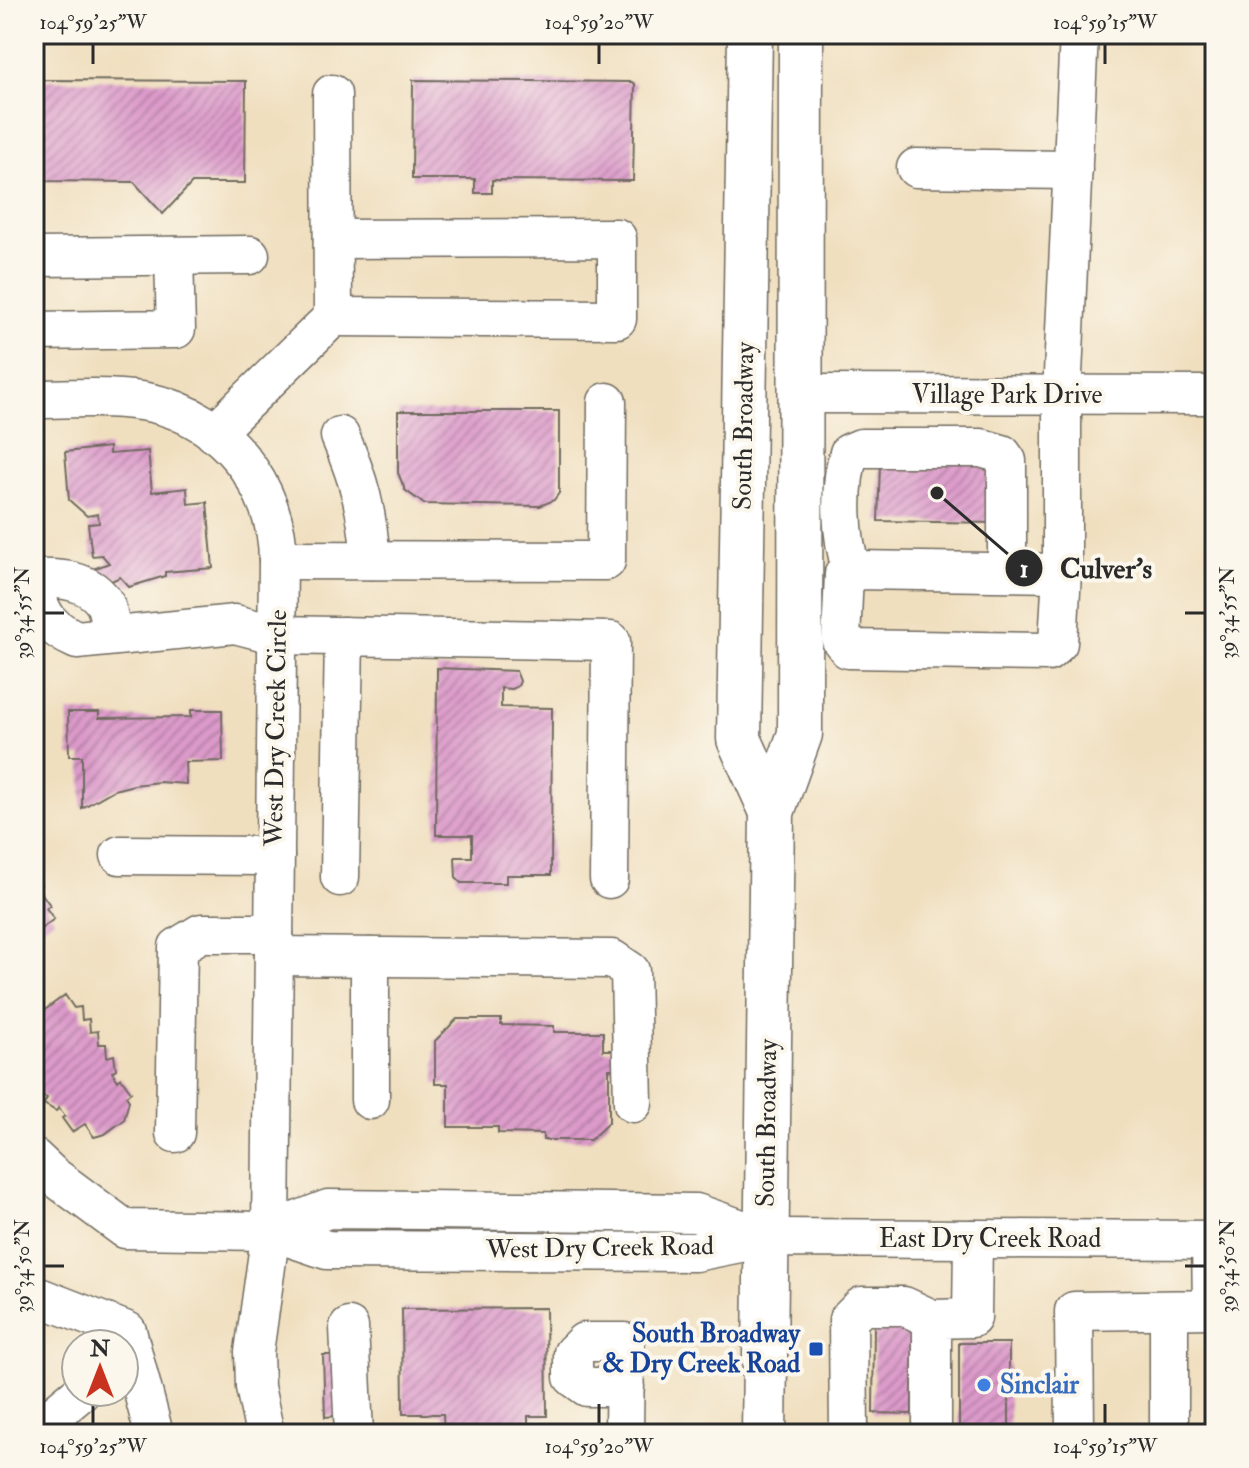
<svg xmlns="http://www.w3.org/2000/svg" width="1249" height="1468" viewBox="0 0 1249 1468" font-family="'IM FELL Double Pica',serif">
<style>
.building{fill:url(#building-hatch)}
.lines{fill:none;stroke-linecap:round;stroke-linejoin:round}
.minor-casing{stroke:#706a5f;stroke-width:41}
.major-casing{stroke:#706a5f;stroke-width:47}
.minor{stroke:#fff;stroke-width:38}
.major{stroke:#fff;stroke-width:44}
.ticks{fill:none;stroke:#2b2b2b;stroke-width:3}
.transit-dot{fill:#1a4fb4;stroke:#fbf7ec;stroke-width:3}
.shop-dot{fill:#3f7fe0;stroke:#fbf7ec;stroke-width:3}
.labels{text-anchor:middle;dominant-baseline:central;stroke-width:8;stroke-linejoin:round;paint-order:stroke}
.street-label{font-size:26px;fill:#2b2b2b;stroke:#fbf7ec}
.transit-label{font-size:26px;font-weight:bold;fill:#164399;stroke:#fbf7ec;text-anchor:end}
.shop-label{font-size:26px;font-weight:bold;fill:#366cbe;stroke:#fbf7ec;text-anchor:start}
.leader{fill:none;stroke:#2b2b2b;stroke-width:3}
.callout-dot{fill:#2b2b2b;stroke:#fbf7ec;stroke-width:3}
.mark-label{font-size:24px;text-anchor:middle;font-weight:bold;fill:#fff}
.callout-label{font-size:28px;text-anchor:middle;font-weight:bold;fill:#2b2b2b;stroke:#fbf7ec;stroke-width:8;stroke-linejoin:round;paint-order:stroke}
.neatline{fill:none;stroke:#2b2b2b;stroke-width:3}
.ticks-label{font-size:20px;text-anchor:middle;fill:#2b2b2b}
</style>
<defs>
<pattern id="building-hatch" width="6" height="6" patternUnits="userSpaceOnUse" patternTransform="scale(2)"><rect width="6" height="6" fill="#dc9aca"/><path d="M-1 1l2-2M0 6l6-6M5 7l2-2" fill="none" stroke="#b37ea4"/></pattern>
</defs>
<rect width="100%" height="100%" fill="#fbf7ec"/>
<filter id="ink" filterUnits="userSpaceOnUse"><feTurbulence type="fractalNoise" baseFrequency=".0125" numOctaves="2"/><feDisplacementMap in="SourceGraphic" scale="16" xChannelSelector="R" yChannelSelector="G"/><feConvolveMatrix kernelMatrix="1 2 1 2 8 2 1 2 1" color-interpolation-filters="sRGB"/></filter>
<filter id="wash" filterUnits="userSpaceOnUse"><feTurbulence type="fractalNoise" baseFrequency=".006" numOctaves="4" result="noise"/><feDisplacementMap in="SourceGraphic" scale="32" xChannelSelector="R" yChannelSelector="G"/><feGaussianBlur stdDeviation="1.8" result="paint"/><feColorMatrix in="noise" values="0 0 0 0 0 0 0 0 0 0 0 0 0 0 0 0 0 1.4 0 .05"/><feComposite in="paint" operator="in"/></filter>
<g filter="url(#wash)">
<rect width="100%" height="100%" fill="#f0dfbf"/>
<g id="blocks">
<g class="building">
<path d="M43,80L246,81L245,183H192L163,214L134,182L42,181Z"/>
<path d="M413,80L632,82L635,84L633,181L492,180V193H475V179H412Z"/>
<path d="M398,411H559V493L554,500L540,506L424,504L405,490L398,473Z"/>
<path d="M109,447V454L148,451L152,492L187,488L188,504L207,502L213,568L165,572V576L129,587L120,577L107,583L88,571L109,563L102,555L92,556L88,524L99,523L98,514L87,516L69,500L65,452Z"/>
<path d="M995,455L994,523L878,521L880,464Z"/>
<path d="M437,668L516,671L520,681L518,686L512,689L501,688V707L552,708L551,875H506V883H461L456,878L455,857H472V835H436Z"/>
<path d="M191,710H222L223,761L185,762L186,784L159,782L134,785L114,790L82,808V756H69L68,712H99V718L191,717Z"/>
<path d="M34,874L41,884L37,887L50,905L46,908L54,919L34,934Z"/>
<path d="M65,995L74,1008L81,1007L82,1020L89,1019L90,1032L98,1031L99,1044H106L107,1057L114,1055L116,1069L112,1072L118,1081L121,1078L131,1092L126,1096L129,1101L124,1120L105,1134L94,1137L85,1124L72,1132L62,1118L65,1116L59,1108L56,1111L44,1104L47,1098L35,1092L39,1085L34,1083V1018Z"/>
<path d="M457,1019H501V1025L554,1026V1032H603V1050H614V1069H609V1122L590,1140H543V1134L498,1133V1127H448V1084H435V1041Z"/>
<path d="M546,1308L547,1416H528V1434H444L443,1414H403L402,1309Z"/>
<path d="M874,1323L913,1324L912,1414L873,1413Z"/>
<rect x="959" y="1343" width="50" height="85"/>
<path d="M323,1355H334L336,1416L325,1417Z"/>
</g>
</g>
</g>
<g filter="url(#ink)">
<use href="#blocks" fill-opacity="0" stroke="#706a5f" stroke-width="2"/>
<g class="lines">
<defs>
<g id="minor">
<path d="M916,168L1073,170"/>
<path d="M333,239L617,238V319L333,317"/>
<path d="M34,257L250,255"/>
<path d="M34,331L176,329L174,256"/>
<path d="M799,394L1215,395"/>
<path d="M34,399C73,399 114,395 152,403C224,418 278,487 278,560L271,1231L254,1352L255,1387L265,1434"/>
<path d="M214,433L333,317L332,94"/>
<path d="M340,436C360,482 367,511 371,560"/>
<path d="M278,560L606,561L607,402"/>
<path d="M852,570C840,537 839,486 849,453L861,448H981L1002,454L1007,461V571"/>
<path d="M1062,573L852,570L844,574L841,640L848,649L1048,652L1058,643L1062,573V395L1079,34"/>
<path d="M34,579C59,578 90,579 105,604C109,613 110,627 113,636"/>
<path d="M34,590C43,618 50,628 77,640L235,624L277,635L611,641L609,879"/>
<path d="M120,855L275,856"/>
<path d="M340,877L344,636"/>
<path d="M274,956L612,959L630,971L633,1103"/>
<path d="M370,957V1100"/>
<path d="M175,1133L178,947L201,933H274"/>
<path d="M34,1158L52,1175L125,1229L271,1231L327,1250L695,1252L765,1238L1215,1240"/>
<path d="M271,1231L328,1209L696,1213L764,1237"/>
<path d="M34,1295L127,1331L154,1434"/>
<path d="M1169,1310V1434"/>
<path d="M349,1327L354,1434"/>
<path d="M34,1431L81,1392"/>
<path d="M624,1434L625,1342H584L573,1353V1377L587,1387H625"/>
<path d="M849,1434L848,1320L862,1306H904L932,1319"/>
<path d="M932,1434V1319L972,1318L973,1239"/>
<path d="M1075,1434L1074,1311L1212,1309L1211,1240"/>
</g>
<g id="major">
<path d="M750,34L739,739L772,812"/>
<path d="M764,1434L772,812L800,734L801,34"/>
</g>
</defs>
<use href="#minor" class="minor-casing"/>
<use href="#major" class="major-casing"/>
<use href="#minor" class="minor"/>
<use href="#major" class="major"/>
</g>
</g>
<path class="ticks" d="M93,44V64M599,44V64M1105,44V64M44,613H64M1185,613H1205M44,1266H64M1185,1266H1205M93,1404V1424M599,1404V1424M1105,1404V1424"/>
<rect class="transit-dot" x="808" y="1341" width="16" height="16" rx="4"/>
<circle class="shop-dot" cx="984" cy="1385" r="8"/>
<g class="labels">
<g class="street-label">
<text x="1007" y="395">Village Park Drive</text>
<text transform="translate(744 426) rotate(-89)">South Broadway</text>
<text transform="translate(276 728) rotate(-89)">West Dry Creek Circle</text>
<text transform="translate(767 1123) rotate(-89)">South Broadway</text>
<text x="990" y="1239">East Dry Creek Road</text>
<text transform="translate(600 1248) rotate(-1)">West Dry Creek Road</text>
</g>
<g class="transit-label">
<text x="800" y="1334">South Broadway<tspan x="800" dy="30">&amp; Dry Creek Road</tspan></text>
</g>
<g class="shop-label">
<text x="1000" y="1385">Sinclair</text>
</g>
</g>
<path class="leader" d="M937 493L1024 568"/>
<g class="callout-dot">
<circle cx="937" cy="493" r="8"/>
<circle cx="1024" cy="568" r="20"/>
</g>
<g class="mark-label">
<text x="1024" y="577">1</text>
</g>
<g class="callout-label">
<text x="1106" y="578">Culver's</text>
</g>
<rect width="1249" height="1468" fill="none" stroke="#fbf7ec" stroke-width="88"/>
<g transform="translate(100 1368)"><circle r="38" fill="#fbf7ec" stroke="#a8a59f" stroke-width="2"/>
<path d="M0-6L14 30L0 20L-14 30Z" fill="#c8321e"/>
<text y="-12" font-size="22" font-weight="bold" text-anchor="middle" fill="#2b2b2b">N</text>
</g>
<rect x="44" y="44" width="1161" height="1380" class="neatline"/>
<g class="ticks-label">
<text x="93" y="29">104°59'25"W</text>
<text x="599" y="29">104°59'20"W</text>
<text x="1105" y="29">104°59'15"W</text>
<text transform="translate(22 613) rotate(-90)" y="7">39°34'55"N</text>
<text transform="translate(1227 613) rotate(-90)" y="7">39°34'55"N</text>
<text transform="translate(22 1266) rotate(-90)" y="7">39°34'50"N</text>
<text transform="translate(1227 1266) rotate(-90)" y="7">39°34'50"N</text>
<text x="93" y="1453">104°59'25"W</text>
<text x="599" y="1453">104°59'20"W</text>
<text x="1105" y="1453">104°59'15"W</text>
</g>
</svg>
